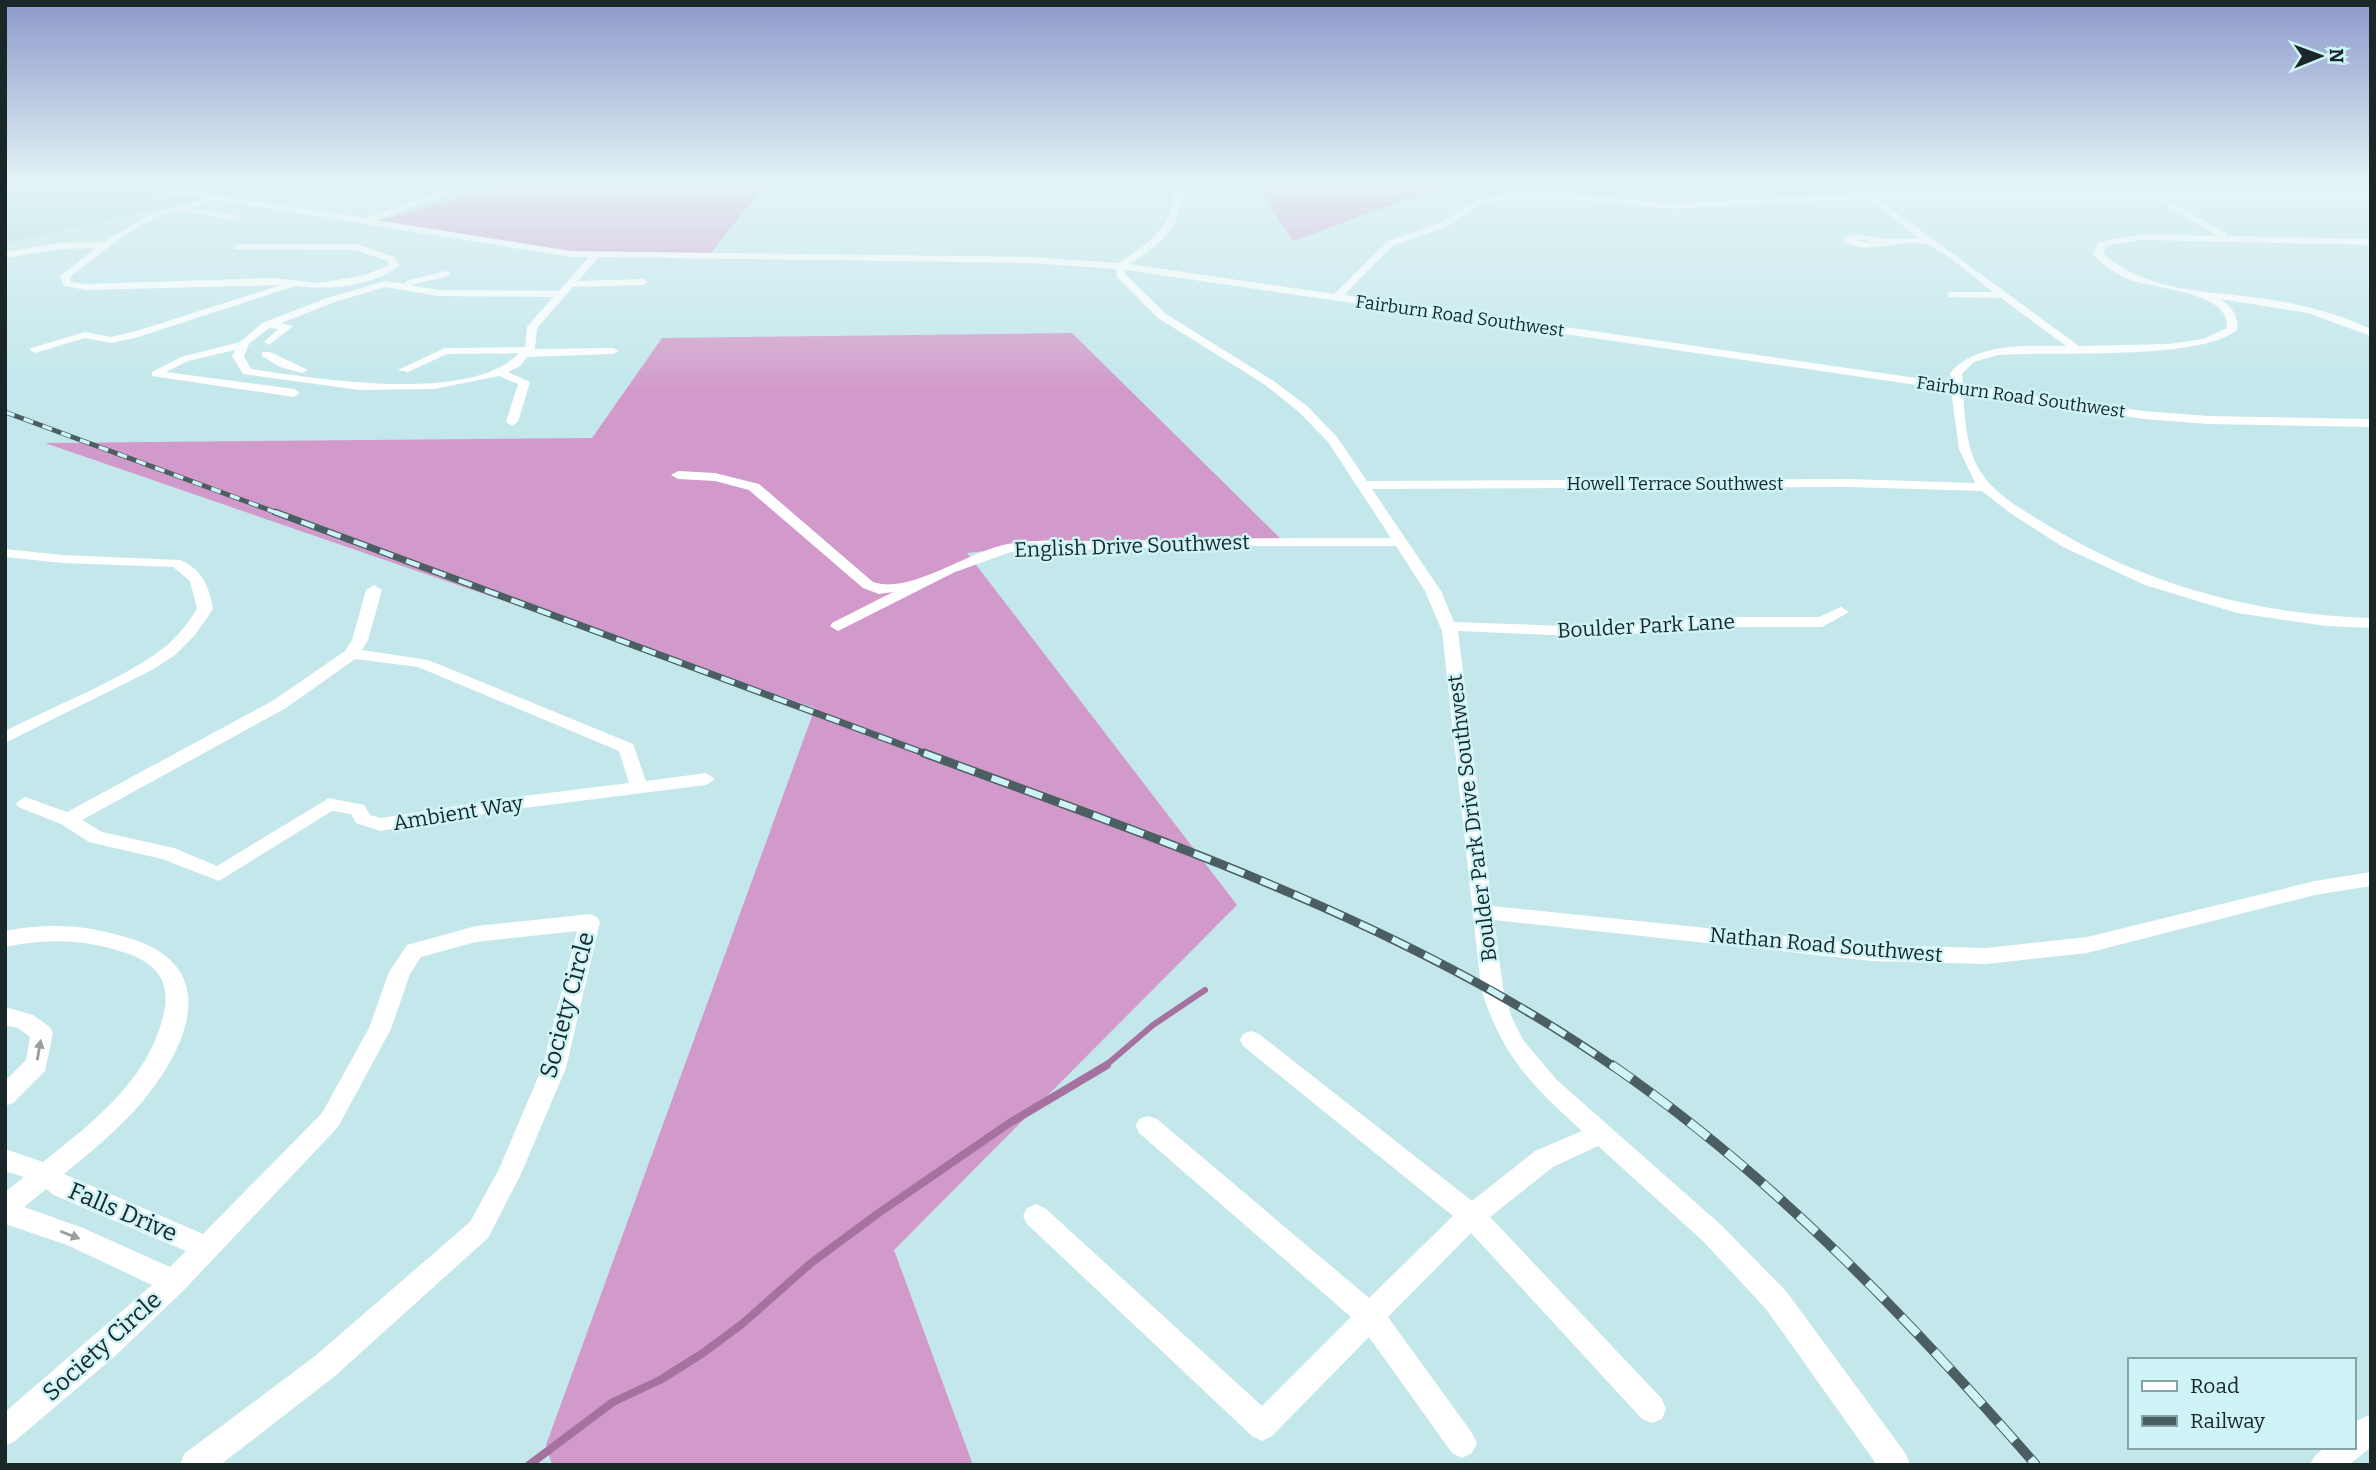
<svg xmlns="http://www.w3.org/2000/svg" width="2376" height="1470" viewBox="0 0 2376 1470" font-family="Bitter,serif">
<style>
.built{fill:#addadf}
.forest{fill:#d29aca}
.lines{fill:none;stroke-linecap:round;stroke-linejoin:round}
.stream-far1{stroke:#a5719f;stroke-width:6}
.stream{stroke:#a5719f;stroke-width:8}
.minor{fill:#fff;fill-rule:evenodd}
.rail-far3-casing{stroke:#4b5f62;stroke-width:5}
.rail-far2-casing{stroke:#4b5f62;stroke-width:7}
.rail-far1-casing{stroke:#4b5f62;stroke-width:9}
.rail-casing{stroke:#4b5f62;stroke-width:10}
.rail-far3{stroke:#cff4f8;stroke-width:3.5;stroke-dasharray:10;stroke-linecap:butt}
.rail-far2{stroke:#cff4f8;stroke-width:4.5;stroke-dasharray:14;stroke-linecap:butt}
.rail-far1{stroke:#cff4f8;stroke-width:6;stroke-dasharray:18;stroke-linecap:butt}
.rail{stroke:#cff4f8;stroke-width:8;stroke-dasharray:24;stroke-linecap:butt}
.oneway{fill:#989e9f}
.labels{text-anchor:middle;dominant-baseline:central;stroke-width:5;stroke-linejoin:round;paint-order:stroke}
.far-street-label{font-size:18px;fill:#192729;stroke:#cff4f8}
.street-label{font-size:21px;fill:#192729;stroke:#cff4f8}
.near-street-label{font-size:24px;fill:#192729;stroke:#cff4f8}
</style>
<rect width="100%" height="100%" fill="#c3e7eb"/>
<path class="built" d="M112,188L209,197L5,243V191Z"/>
<g class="forest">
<path d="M507,184H766L709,255L562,254L461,239L374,222Z"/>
<path d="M1255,184H1448L1293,241Z"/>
<path d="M1072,333L1287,545L1012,548L967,553L1237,905L894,1250L973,1465H552L546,1445L815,708L45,443L592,438L662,338Z"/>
</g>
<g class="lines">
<path class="stream-far1" d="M1104,1067L1153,1025L1205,990"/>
<path class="stream" d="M529,1465L613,1402L660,1380L703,1353L742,1324L811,1263L880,1212L1011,1122L1107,1065"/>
<g class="minor">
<path d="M65,184L164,187L364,218L467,184H478L375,220L571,251L1030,257L1119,263C1155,238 1171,230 1175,184H1183C1181,229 1165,240 1130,264L1334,294L1388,241L1440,223L1472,202L1500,194L1549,192L1673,203L1868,193L2371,192V198H2165L2226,233L2227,236L2371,239V245L2142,240L2106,246L2103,253C2145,293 2213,291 2267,299C2303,305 2338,313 2371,329V336L2308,313L2220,299C2232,307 2239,316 2237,330C2199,361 2053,351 1998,355L1974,362L1962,374L1963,385L2144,411L2208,416L2371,419V427L2208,424L2144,419L1963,392C1965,419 1966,451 1982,474C1996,495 2023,510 2044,523C2145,585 2253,614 2371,618V628L2326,626L2237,613L2145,585L2063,547L2010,513L1982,491L1849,487L1372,489L1441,591L1454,622L1596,627L1711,617H1819L1841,607L1849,612L1822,627H1711L1596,637L1458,631L1492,906L1872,945L1986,948L2087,937L2315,881L2371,872V886L2315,895L2087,953L1986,964L1872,961L1494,920L1503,988L1512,1018L1523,1040L1557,1080L1721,1225L1786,1291L1906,1454L1910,1465H1877L1766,1309L1703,1241L1598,1146L1553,1167L1490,1217L1662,1399L1666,1409L1662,1419L1652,1423L1642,1419L1471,1233L1388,1317L1472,1433L1477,1443L1472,1453L1462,1458L1452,1453L1369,1337L1272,1436L1262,1441L1252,1436L1027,1224L1023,1216L1027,1208L1036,1204L1045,1208L1262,1406L1351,1317L1139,1133L1136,1126L1139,1119L1148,1116L1157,1119L1369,1298L1453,1216L1243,1046L1240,1040L1243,1034L1251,1031L1259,1034L1472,1201L1535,1151L1582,1131C1532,1086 1501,1055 1481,988L1442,631L1425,591L1396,546H1206L1011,552L955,572L838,631L830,626L832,623L893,592L879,594L863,588L749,490L715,481L678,479L671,475L678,471L715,473L759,484L873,582C910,595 968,551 1008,544C1042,538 1080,542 1114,541C1206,538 1298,538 1391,538L1328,442L1299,412L1264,384L1158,318L1117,277L1116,269L1030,263L599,257L578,281L643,279L648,282L643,285L573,287L537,328L535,349L613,348L619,351L613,354L527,357L520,366L508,372L530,382L518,422L512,426L506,422L518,384L499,376L434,389L359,390L243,374L232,356L235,350L188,361L166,372L294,389L300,393L294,397L152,376V372L181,357L240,342L262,323L327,298L385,281L405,284L406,281L446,271L449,272V276L411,285L438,290L559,291L589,257H571L216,200L191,208L237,215L240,220C221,221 200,211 182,211C150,210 95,258 70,277L71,282L86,284L273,278L319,283L365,275L389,265L388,261L355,250L235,249V245L238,244H356L395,257L399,266C372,287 328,290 295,286L135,338L111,343L85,338L35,353L30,350L31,348L85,332L111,337L133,332L281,285L86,290L64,286L60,276L96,248L61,249L5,258V252L61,243L104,242L149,215L206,198C138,187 73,188 5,191V187ZM1549,198L1673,209L1867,199L1920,238C1907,238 1891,241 1878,238C1866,236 1857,231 1845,238V242C1871,256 1897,238 1925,244C1938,246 1980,282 1993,292H1952L1948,293V297L2001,298L2066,346C2027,346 1977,342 1950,373L1951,383L1344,295L1394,245L1446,227L1478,206L1500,200ZM2153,198L2218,236L2142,234L2099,242L2093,254C2103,265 2114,273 2128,279C2155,290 2231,291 2227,328L2203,339L2168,344L2079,346L1878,199ZM1855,240H1866L1873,243ZM1125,270L1951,390L1959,449L1975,483L1849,479L1367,481L1337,437L1307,406L1272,380L1166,314L1125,274ZM385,287L438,296L553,297L527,327L525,347L445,348L398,370L408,372L447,354L519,353C471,405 314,378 251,369L244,356L249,344L269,328L278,329L264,342L269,345L293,326L281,323L335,302Z"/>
<path d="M262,352H270L308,370L302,373L280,367L262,356Z"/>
<path d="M5,549L62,555L180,560C202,569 209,586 213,609L195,635L175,655L152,670L5,743V731C54,706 117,682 161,650C176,639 187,624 197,609L190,581L173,567L62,563L5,557Z"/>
<path d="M374,585L382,590L368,640L362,650L428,660L633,744L646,781L706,773L715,779L706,785L508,810L380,831L356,823L351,814L332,811L219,881L162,859L89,842L61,824L18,807L16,803L25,797L67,812L274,700L345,651L352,640L366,590ZM355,659L418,667L619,751L629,783L508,798L381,818L370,815L364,805L329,798L217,866L174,848L102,832L82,820L286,708Z"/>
<path d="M590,914L597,917L600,922L566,1068L521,1174L488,1238L335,1376L220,1465H180L184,1454L315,1356L470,1222L499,1169L542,1068L577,931L476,942L421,957L410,974L391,1029L338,1127L183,1291L115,1356L15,1441L5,1446V1412L152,1285L67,1245L5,1224V1192L24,1177L5,1171V1149L43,1162C92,1123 147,1081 163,1017C172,983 158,964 126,953C86,939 46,938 5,947V931C49,922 90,925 132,939C222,968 188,1046 143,1101C120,1128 92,1151 64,1174L203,1234L322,1113L369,1028L389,972L407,945L476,926ZM46,1189L54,1195L186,1251L170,1267L83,1228L24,1207Z"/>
<path d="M5,1007L33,1015L50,1027L53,1033L45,1071L13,1103L5,1106V1081L26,1060L30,1037L18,1028L5,1025Z"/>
<path d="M2371,1414V1447L2349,1465H2310C2319,1444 2333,1447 2353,1447V1423Z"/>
</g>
<defs>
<path id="rail-far3" d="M5,412L280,514"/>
<path id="rail-far2" d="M275,512L929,755"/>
<path id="rail-far1" d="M924,753C1162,841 1404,921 1614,1067"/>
<path id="rail" d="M1612,1065C1773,1176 1908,1318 2036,1465"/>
</defs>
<use href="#rail-far3" class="rail-far3-casing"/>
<use href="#rail-far2" class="rail-far2-casing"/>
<use href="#rail-far1" class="rail-far1-casing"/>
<use href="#rail" class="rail-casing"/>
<use href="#rail-far3" class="rail-far3"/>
<use href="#rail-far2" class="rail-far2"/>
<use href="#rail-far1" class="rail-far1"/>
<use href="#rail" class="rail"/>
</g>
<defs><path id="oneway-solid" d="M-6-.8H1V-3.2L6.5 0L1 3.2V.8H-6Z" transform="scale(1.75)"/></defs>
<g class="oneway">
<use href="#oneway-solid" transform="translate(39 1050) rotate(-80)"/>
<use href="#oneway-solid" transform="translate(70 1235) rotate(21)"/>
</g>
<linearGradient id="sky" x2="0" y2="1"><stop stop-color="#8d99cb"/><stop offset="0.47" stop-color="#e4f4f6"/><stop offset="1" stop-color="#e4f4f6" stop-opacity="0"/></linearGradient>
<rect width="2376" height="390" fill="url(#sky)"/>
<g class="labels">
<g class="far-street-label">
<text transform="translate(1460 316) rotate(8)">Fairburn Road Southwest</text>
<text transform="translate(2021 397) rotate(8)">Fairburn Road Southwest</text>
<text x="1675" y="484">Howell Terrace Southwest</text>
</g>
<g class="street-label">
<text transform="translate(1132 546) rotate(-2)">English Drive Southwest</text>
<text transform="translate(1646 626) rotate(-3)">Boulder Park Lane</text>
<text transform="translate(458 813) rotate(-9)">Ambient Way</text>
<text transform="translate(1472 818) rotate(-97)">Boulder Park Drive Southwest</text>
<text transform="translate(1826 945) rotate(5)">Nathan Road Southwest</text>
</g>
<g class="near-street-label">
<text transform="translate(567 1005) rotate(-75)">Society Circle</text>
<text transform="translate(123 1212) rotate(23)">Falls Drive</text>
<text transform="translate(102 1346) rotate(-42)">Society Circle</text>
</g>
</g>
<rect width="2376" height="1470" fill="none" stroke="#192729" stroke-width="14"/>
<rect x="2128" y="1358" width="228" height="91" fill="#cff4f8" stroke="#86a2a5" stroke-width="2"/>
<rect x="2142" y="1381" width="35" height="10" fill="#ffffff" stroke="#86a2a5" stroke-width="2"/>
<text x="2190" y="1393" font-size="21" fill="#192729">Road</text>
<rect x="2142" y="1416" width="35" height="10" fill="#4b5f62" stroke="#86a2a5" stroke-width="2"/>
<text x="2190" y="1428" font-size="21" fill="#192729">Railway</text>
<g transform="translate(2320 56) rotate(89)" stroke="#cff4f8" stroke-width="5" paint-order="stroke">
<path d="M0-5L12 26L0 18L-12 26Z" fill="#192729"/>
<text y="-10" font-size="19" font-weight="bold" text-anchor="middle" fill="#192729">N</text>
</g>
</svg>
